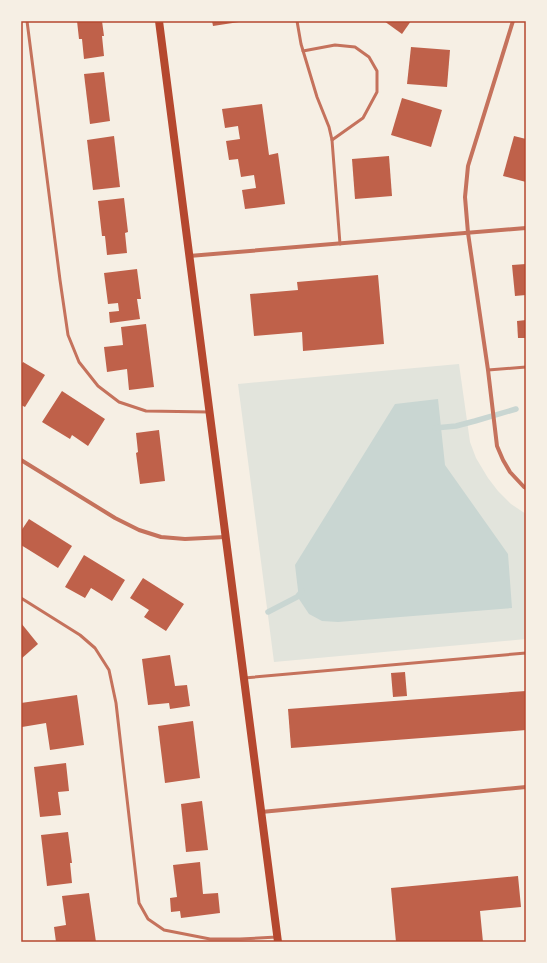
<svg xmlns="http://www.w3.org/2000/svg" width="547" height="963" viewBox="0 0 547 963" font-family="'Open Sans',sans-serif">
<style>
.green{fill:#e2e4dc}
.water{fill:#c9d6d2}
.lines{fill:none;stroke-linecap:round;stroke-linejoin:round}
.stream{stroke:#c9d6d2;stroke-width:5.5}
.building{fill:#bf614a}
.service{stroke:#c5725c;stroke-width:3}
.minor{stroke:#c5725c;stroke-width:4}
.secondary{stroke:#b5482f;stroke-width:8}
.neatline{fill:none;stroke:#b5482f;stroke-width:1.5}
</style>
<rect width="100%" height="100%" fill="#f6efe4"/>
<path class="green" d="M459,364L470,442L476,458L488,478L498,491L511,504L526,514V639L274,662L238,384Z"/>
<path class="water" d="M438,399L445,465L508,554L512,608L338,622L322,621L309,614L299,599L295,565L395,404Z"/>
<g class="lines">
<g class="stream">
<path d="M435,428L456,426L475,421L516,409"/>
<path d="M268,612L297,597L302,591"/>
</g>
</g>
<g class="building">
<path d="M77,21H102L104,36H102L104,56L84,59L82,39H79Z"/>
<path d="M212,21H239V22L213,26Z"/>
<path d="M384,21H411L402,34Z"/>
<path d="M411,47L450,50L447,87L407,84Z"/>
<path d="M104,72L110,121L90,124L84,74Z"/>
<path d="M402,98L442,110L431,147L391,135Z"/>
<path d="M262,104L269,155L278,153L285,204L245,209L242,190L256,188L254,175L241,177L238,159L229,160L226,141L240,139L239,133L238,126L225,128L222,109Z"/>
<path d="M114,136L120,187L93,190L87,140Z"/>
<path d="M514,136L526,139V182L503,176Z"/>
<path d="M389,156L392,196L355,199L352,159Z"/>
<path d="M124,198L128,232L125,233L127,253L107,255L105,236H102L98,201Z"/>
<path d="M526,264V295L515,296L512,265Z"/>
<path d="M137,269L141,299H137L140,319L110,323L109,312L119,311L118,303L108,304L104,273Z"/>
<path d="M378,275L384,344L303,351L302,332L254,336L250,294L298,290L297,282Z"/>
<path d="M526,320V338H518L517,321Z"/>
<path d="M146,324L154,387L129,390L127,369L107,372L104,347L123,345L121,327Z"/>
<path d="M23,362L45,375L25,407L21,405V365Z"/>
<path d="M62,391L105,419L88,446L72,435L70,439L42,422Z"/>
<path d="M159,430L165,481L140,484L136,453L138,452L136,433Z"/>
<path d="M29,519L72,546L58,568L21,545V531Z"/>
<path d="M84,555L125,580L112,601L91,588L85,598L65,587Z"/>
<path d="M143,578L184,604L166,631L144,617L149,610L130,598Z"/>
<path d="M21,623L38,644L21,659Z"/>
<path d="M170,655L175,686L187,685L190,706L170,709L169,703L148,705L142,659Z"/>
<path d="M405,672L407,696L393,697L391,673Z"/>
<path d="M526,691V730L291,748L288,709Z"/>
<path d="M77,695L84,745L50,750L46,723L22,727L21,703Z"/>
<path d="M193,721L200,778L165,783L158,726Z"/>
<path d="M66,763L69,791L58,792L61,815L40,817L34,767Z"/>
<path d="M202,801L208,850L186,852L181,804Z"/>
<path d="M68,832L72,863H70L72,883L47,886L41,835Z"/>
<path d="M200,862L203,894L218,893L220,913L181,918L180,911L171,912L170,898L177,897L173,865Z"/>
<path d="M518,876L521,907L480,911L483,942H396L391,888Z"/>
<path d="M89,893L96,942H56L54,927L66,925L62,896Z"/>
</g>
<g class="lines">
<g class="service">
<path d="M27,21L60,280L68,335L79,362L98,386L119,402L146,411L209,412"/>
<path d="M297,21L301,44L317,97L329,127L332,140L340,244"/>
<path d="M303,51L335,45L355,47L369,57L377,71V92L363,118L332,140"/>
<path d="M488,370L526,367"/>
<path d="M21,598L80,635L95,648L109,670L116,703L139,903L148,919L164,930L210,939H240L277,937"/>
<path d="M244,678L526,653"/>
</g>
<g class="minor">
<path d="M513,21L468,166L465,197L468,233L488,370L497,446L503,460L510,472L524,487L526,488"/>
<path d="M189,256L526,228"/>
<path d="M21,460L115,518L139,530L161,537L185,539L225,537"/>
<path d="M261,812L526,787"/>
</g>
<path class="secondary" d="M159,21L278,942"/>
</g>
<rect width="547" height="963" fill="none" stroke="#f6efe4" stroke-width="44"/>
<rect x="22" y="22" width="503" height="919" class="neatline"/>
</svg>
